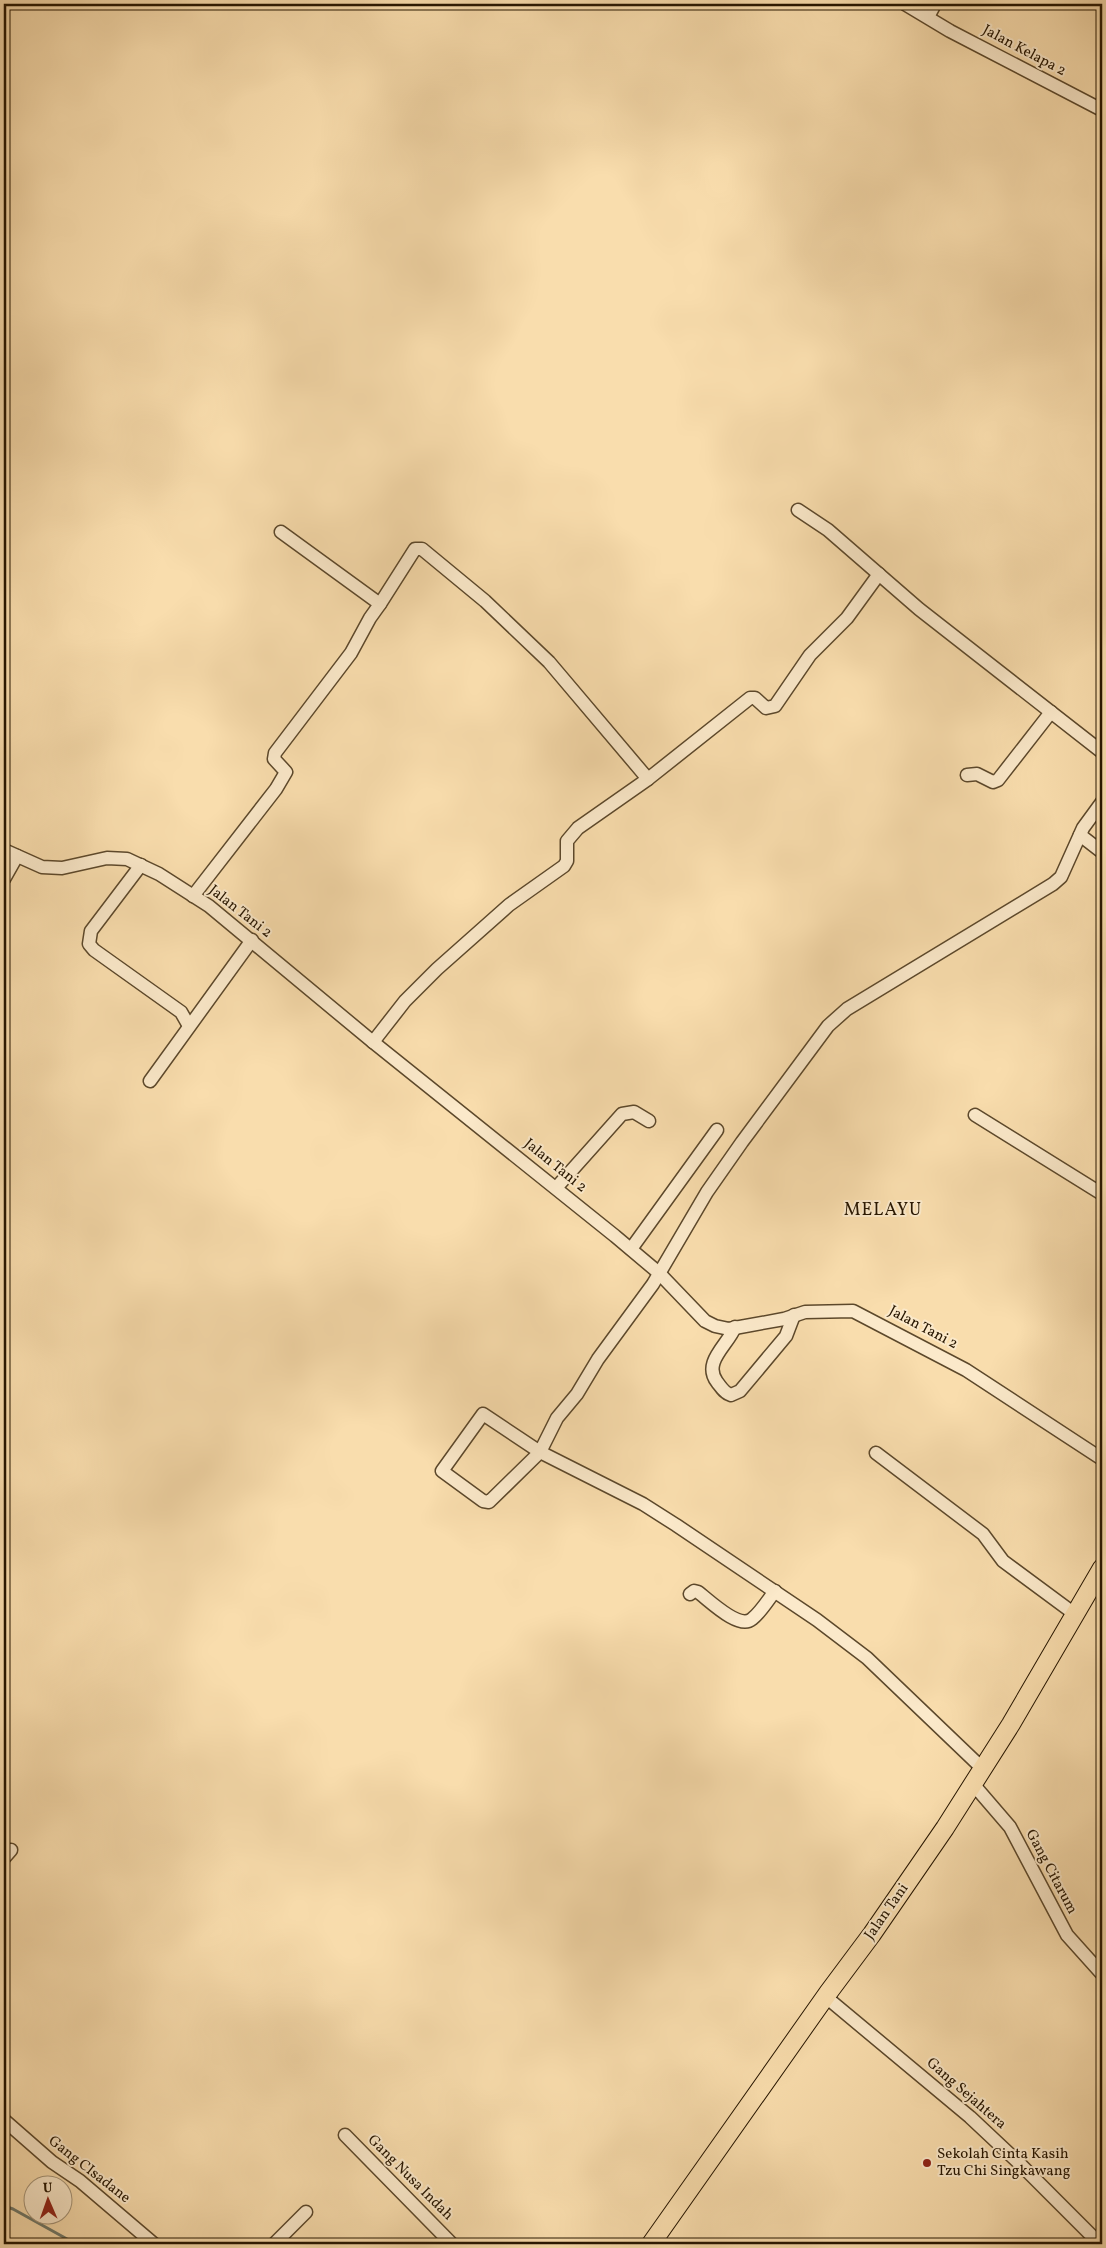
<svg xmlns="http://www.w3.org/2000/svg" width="1106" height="2248" viewBox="0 0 1106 2248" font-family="Vollkorn,serif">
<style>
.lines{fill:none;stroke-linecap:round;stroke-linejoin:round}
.stream{stroke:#6f786a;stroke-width:3}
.minor-casing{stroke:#5c482b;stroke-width:15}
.highway-casing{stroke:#271600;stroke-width:20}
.minor{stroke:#fbe9ca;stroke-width:12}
.highway{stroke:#f9ddad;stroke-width:18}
.poi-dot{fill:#8f2418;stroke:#fbe9ca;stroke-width:2}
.labels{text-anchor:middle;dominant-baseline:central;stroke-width:4;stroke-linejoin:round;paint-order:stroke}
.street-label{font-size:15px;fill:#271600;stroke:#fbe9ca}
.poi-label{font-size:15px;fill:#271600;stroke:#fbe9ca;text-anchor:start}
.quarter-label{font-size:18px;letter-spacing:1px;fill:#271600;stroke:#fbe9ca}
</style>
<rect width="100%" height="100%" fill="#f9ddad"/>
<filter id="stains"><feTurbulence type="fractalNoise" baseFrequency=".004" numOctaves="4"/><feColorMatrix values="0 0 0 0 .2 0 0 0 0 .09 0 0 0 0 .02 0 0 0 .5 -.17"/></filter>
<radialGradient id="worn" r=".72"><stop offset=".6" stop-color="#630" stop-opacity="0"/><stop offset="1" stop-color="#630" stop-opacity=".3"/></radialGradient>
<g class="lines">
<path class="stream" d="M4,2206L13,2209L76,2244"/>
<defs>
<g id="minor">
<path d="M905,4L950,31L1102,110"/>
<path d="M928,17L935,4"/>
<path d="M798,510L828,530L919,609L1102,752"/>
<path d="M380,604L415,549H422L485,601L549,662L648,779"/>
<path d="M967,775L977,774L993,782L998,780L1051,712"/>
<path d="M1080,835L1102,852"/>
<path d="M4,850L42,867L62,868L107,858L127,859L159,874L209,906L373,1042L615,1236L659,1273L705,1321L715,1326L729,1329L784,1319L805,1312L853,1311L966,1370L1102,1459"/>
<path d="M141,865L91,931L89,944L94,950L181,1012L189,1026"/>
<path d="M4,879L17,856"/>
<path d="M193,896L276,789L286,772L274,759L275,753L351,653L370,618L380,604L281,532"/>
<path d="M373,1042L405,1001L437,969L509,905L564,866L567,861V841L578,828L648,779L750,698H755L766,708L775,706L810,655L847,618L879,574"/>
<path d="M150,1081L252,940"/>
<path d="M975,1115L1102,1194"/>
<path d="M556,1188L622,1114L634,1112L649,1121"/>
<path d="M631,1249L717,1130"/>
<path d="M735,1327C728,1345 702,1362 717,1382C721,1387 724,1393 731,1395L740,1391L786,1336L794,1315"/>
<path d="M876,1453L983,1534L1003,1561L1076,1615"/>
<path d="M690,1594L694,1591L698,1592C710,1601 739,1630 752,1619C761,1612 768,1600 775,1591"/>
<path d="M983,1769L867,1658L817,1620L676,1525L643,1504L540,1452L483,1414L442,1471L483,1501L489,1502L535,1457L540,1452L557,1418L577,1394L598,1359L653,1284L707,1192L742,1142L828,1026L847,1009L1053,884L1061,877L1083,828L1102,802"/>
<path d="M973,1784L1010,1827L1067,1935L1102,1974"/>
<path d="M4,1858L11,1850"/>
<path d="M826,1997L970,2117L1018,2162L1100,2244"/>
<path d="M4,2120L52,2162L80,2181L154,2244"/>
<path d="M345,2135L452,2244"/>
<path d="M274,2244L306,2212"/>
</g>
<path id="highway" d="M651,2244L828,1993L872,1934L945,1828L1011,1724L1102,1568"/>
</defs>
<use href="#minor" class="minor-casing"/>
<use href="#highway" class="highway-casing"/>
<use href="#minor" class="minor"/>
<use href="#highway" class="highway"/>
</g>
<circle class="poi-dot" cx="927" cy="2163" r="5"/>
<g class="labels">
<g class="street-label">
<text transform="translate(1024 51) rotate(28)">Jalan Kelapa 2</text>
<text transform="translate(240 912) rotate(38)">Jalan Tani 2</text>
<text transform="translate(555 1166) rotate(39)">Jalan Tani 2</text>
<text transform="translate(923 1328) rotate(28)">Jalan Tani 2</text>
<text transform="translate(1051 1872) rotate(62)">Gang Citarum</text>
<text transform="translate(887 1912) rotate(-55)">Jalan Tani</text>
<text transform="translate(966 2094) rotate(41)">Gang Sejahtera</text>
<text transform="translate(89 2170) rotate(38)">Gang CIsadane</text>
<text transform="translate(410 2178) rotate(45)">Gang Nusa Indah</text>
</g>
<g class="poi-label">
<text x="937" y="2154">Sekolah Cinta Kasih<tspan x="937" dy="17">Tzu Chi Singkawang</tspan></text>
</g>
<g class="quarter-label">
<text x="883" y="1210">MELAYU</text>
</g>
</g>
<rect width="1106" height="2248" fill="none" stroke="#f9ddad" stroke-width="20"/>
<rect x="5" y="5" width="1096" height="2238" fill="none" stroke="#271600" stroke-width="2.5"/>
<rect x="10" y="10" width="1086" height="2228" fill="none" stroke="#271600"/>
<g transform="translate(48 2200) rotate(358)"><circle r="24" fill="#fbe9ca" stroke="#a69579"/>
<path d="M0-4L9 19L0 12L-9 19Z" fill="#8f2418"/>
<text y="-8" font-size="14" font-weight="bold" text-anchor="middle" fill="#271600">U</text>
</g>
<rect width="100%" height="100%" filter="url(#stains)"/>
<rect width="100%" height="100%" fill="url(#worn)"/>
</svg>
